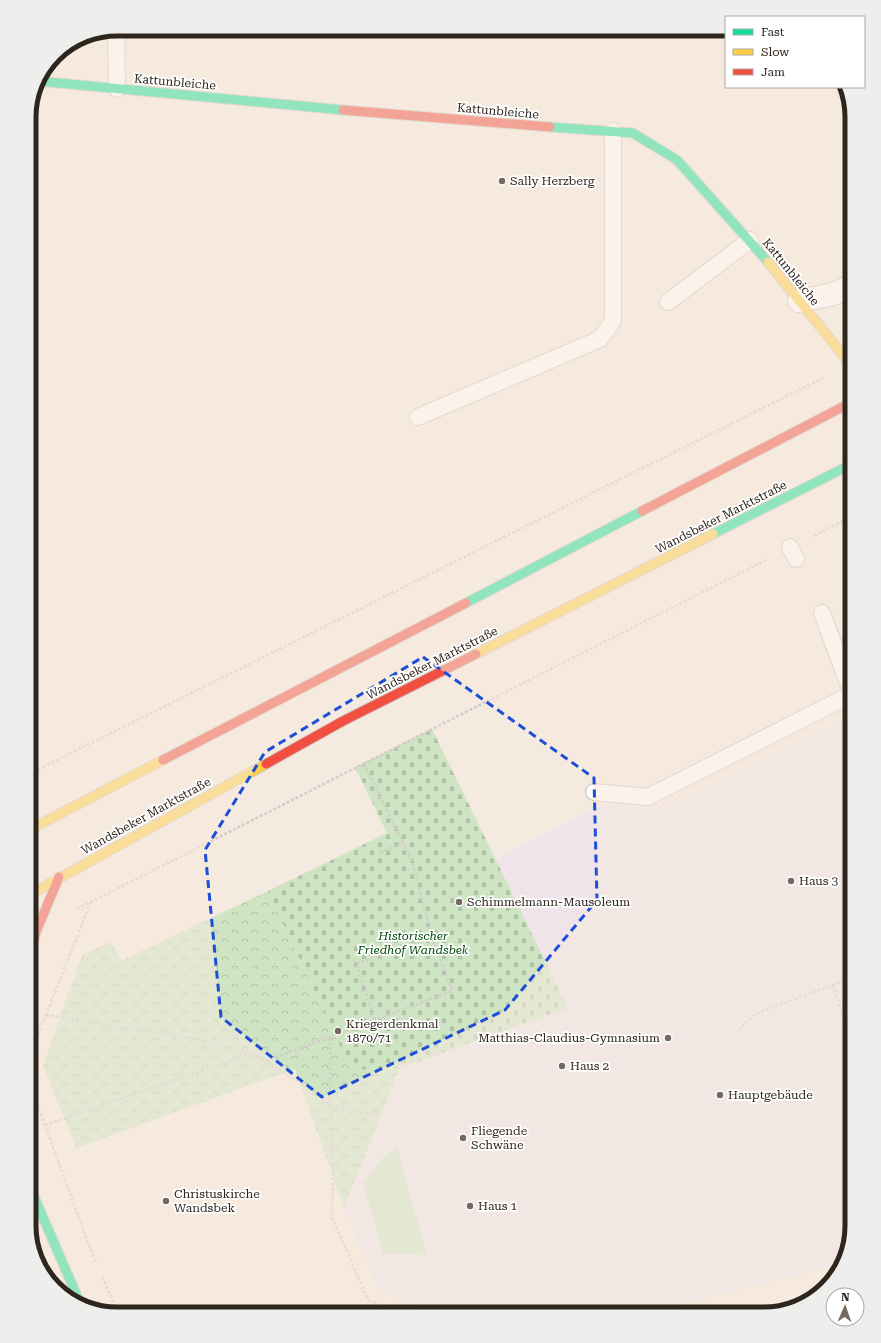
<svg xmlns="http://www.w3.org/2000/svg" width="881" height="1343" viewBox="0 0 881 1343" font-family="'Roboto Serif',serif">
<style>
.education{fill:#f0e4ea}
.grass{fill:#cee4c3}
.cemetery{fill:url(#cemetery-stones)}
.park{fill:url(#park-crowns)}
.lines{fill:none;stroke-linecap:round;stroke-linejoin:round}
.lane-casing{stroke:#cdc4ba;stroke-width:18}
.street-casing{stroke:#cdc4ba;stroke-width:24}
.fast-casing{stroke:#cdc4ba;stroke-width:11}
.slow-casing{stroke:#cdc4ba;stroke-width:11}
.jam-casing{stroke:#cdc4ba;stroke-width:11}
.path{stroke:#d2cdc9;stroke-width:2.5;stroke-dasharray:3 2;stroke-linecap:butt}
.lane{stroke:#fefcfa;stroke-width:16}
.street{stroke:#fefcfa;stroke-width:22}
.fast{stroke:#16e098;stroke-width:9}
.slow{stroke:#ffcf43;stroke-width:9}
.jam{stroke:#f24e42;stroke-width:9}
.marked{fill:none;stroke:#1d4ed8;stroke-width:3;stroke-dasharray:8 5;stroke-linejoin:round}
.poi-dot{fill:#746a60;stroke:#fff;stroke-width:1.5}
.labels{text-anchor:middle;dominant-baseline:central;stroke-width:3.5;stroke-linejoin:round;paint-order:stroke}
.street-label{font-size:12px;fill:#2e251c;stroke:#fff}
.poi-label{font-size:12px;fill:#2e251c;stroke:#fff;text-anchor:start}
.park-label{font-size:12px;font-style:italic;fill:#014c08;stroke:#fff}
.rim{fill:none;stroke:#2e251c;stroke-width:5}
</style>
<defs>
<pattern id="cemetery-stones" width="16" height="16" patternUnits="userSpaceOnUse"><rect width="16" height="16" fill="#cee4c3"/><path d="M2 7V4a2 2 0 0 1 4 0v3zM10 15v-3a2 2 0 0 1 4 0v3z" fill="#b1c3a7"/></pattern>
<pattern id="park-crowns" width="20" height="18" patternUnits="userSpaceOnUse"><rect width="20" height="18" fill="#cee4c3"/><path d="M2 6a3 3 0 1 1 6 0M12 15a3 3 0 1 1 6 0" fill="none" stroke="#b1c3a7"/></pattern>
</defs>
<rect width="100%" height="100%" fill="#f5eadf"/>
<path class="education" d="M852,717V1226L842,1263L647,1313L635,1314H437L378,1289L344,1208L400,1068L568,1008L495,860L608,802L654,810Z"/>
<path class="grass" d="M397,1148L427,1255L383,1254L363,1183L383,1157Z"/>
<path class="cemetery" d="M432,729L568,1008L400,1068L364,1070L343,1053L268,891L387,833L355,767Z"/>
<path class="park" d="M268,891L343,1053L364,1070L400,1068L344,1208L295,1069L76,1148L43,1065L82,955L111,942L122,960Z"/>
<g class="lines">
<defs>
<g id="lane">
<path d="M116,29L117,89"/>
<path d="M668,302L750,240"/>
<path d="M418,417L600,339L613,321V131"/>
<path d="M790,547L796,559"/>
<path d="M594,792L648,797L852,694L822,613"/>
</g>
<path id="street" d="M799,301L834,294L852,285"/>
<g id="fast">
<path d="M37,81L343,110"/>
<path d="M550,127L633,133L677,160L768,262"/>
<path d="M713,534L852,464"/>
<path d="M466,603L642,511"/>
<path d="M29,1185L80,1303"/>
</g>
<g id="slow">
<path d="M768,262L847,360L852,369"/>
<path d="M476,654L713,534"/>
<path d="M29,830L163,760"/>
<path d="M29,895L266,764"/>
</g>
<g id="jam">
<path d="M343,110L550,127"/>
<path d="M642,511L852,402"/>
<path d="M163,760L466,603"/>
<path d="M266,764L343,721L476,654"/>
<path d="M29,961L36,932L59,877"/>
</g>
</defs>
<use href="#lane" class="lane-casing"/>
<use href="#street" class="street-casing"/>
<use href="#fast" class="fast-casing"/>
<use href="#slow" class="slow-casing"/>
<use href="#jam" class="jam-casing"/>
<g class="path">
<path d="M814,536L852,516"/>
<path d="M29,774L825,377"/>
<path d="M380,853L403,842"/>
<path d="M91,902L31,1052L30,1085L96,1264"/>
<path d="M77,909L768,559"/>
<path d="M833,985L852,1046"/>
<path d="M46,1015L192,1038L250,1054L266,1061L452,991L432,937L412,861L364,764"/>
<path d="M375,1020L356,964L432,937"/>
<path d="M738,1030L757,1013L852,978"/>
<path d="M330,1037V1106L380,1116"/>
<path d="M266,1061L314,1092L330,1106L333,1173L332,1217L368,1300L401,1314"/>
<path d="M45,1125L250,1054"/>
<path d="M102,1277L119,1314"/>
</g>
<use href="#lane" class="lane"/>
<use href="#street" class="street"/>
<use href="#fast" class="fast"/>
<use href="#slow" class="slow"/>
<use href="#jam" class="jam"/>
</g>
<path d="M0 0H881V1343H0ZM423,657L594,778L597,900L505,1010L322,1097L221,1017L205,850L265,752Z" fill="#f5eadf" fill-opacity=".55" fill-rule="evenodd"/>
<path class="marked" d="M423,657L594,778L597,900L505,1010L322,1097L221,1017L205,850L265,752Z"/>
<g class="poi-dot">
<circle cx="502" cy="181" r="4"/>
<circle cx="791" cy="881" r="4"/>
<circle cx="459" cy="902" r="4"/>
<circle cx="338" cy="1031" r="4"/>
<circle cx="668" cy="1038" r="4"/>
<circle cx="562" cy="1066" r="4"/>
<circle cx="720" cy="1095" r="4"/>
<circle cx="463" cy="1138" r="4"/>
<circle cx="166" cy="1201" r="4"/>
<circle cx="470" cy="1206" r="4"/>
</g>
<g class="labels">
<g class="street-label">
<text transform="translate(175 82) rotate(5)">Kattunbleiche</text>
<text transform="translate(498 111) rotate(5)">Kattunbleiche</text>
<text transform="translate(791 272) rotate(51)">Kattunbleiche</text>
<text transform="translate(721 517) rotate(-27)">Wandsbeker Marktstraße</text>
<text transform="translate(432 663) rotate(-27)">Wandsbeker Marktstraße</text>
<text transform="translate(146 816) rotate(-29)">Wandsbeker Marktstraße</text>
</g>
<g class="poi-label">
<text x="510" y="181">Sally Herzberg</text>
<text x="799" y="881">Haus 3</text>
<text x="467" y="902">Schimmelmann-Mausoleum</text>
<text x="346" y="1024">Kriegerdenkmal<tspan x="346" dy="14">1870/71</tspan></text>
<text x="660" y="1038" text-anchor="end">Matthias-Claudius-Gymnasium</text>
<text x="570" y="1066">Haus 2</text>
<text x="728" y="1095">Hauptgebäude</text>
<text x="471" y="1131">Fliegende<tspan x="471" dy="14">Schwäne</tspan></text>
<text x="174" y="1194">Christuskirche<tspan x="174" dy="14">Wandsbek</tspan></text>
<text x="478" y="1206">Haus 1</text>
</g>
<g class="park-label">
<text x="413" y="936">Historischer<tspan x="413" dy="14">Friedhof Wandsbek</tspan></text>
</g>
</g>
<path d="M0 0H881V1343H0ZM117 36H764A81 81 0 0 1 845 117V1226A81 81 0 0 1 764 1307H117A81 81 0 0 1 36 1226V117A81 81 0 0 1 117 36Z" fill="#eeeeed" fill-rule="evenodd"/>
<path class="rim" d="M117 36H764A81 81 0 0 1 845 117V1226A81 81 0 0 1 764 1307H117A81 81 0 0 1 36 1226V117A81 81 0 0 1 117 36Z"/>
<rect x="725" y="16" width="140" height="72" fill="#ffffff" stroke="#aba8a4"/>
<rect x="733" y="29" width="20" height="6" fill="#16e098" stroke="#aba8a4"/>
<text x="761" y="36" font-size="12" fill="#2e251c">Fast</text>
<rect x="733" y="49" width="20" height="6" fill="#ffcf43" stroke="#aba8a4"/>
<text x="761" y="56" font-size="12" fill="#2e251c">Slow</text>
<rect x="733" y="69" width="20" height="6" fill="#f24e42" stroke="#aba8a4"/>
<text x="761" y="76" font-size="12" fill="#2e251c">Jam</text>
<g transform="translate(845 1307) rotate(2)"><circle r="19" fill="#ffffff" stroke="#aba8a4"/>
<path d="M0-3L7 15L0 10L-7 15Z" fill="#746a60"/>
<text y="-6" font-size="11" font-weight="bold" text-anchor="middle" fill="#2e251c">N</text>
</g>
</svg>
